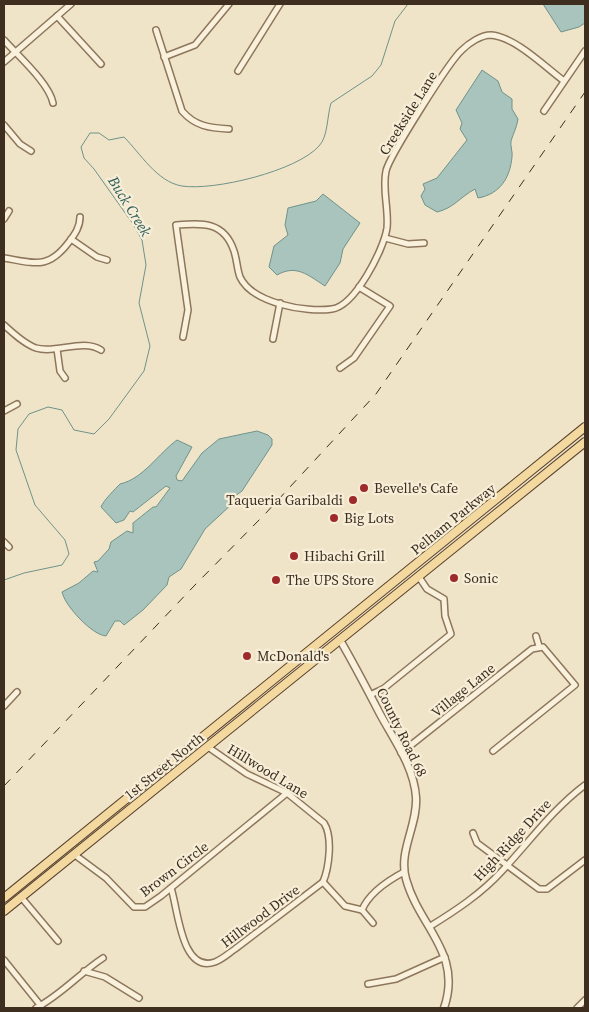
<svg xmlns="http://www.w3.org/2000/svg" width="589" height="1012" viewBox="0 0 589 1012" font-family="'Source Serif 4',serif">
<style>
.water{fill:#a9c4bc;stroke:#6f938a}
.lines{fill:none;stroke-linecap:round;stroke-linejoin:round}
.stream{stroke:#6f938a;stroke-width:1}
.minor-casing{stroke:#8d765c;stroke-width:8}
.tertiary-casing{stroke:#8d765c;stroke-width:9}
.primary-casing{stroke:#5b4430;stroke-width:10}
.minor{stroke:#faf1dc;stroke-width:5}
.tertiary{stroke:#faf1dc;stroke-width:6}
.primary{stroke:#f3d9a0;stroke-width:8}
.rail{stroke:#3d2e20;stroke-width:1;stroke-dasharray:9 9;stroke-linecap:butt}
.poi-dot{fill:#9e2a2b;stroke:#f7eed8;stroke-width:2}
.labels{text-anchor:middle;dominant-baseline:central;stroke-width:4.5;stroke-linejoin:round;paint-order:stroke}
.street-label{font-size:14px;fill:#3d2e20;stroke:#f7eed8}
.poi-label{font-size:14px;fill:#3d2e20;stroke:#f7eed8;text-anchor:start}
.water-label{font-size:15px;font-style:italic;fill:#2f5d5a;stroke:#f7eed8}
</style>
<rect width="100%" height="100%" fill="#f0e4c8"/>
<g class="water">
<path d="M543,4H585V23L579,27L561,32Z"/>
<path d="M482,70L498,81L502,92L512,99V109L518,119C517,127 513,134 511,141C510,146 513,152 512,157C510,178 500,194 478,198L475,189C460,197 454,208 437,212L425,205L421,196L425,189L423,184L437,178L467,140L460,129L462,123L456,110Z"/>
<path d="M323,194L360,223L343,249L340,263L325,286C308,275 296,264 277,275L269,267L274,246L288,235L285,225L288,208L316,201Z"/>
<path d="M257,431L268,435L272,439V445L242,491L235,496L233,503L205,529L181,569L169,577L167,585L143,610L124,625L120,621H115L106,636C92,635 65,606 62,592L79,583L93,571L98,572L94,562L98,561L109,549L111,542L127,531L133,533V523L153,507H156L170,488L166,486L133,512L130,511L124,520L116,523L101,507C103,501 116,488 120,484C143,479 159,453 177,440L192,447L176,476L177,480L182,481L202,453L219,439Z"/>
</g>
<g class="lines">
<path class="stream" d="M4,580L24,573L62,565L69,554L65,540L35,505L16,450L18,429L29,414L48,407L62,410L74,430L94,434L109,419L144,371L150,346L139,303L146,265L142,240L133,224L94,169L84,158L81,147L90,133H99L109,140L124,137C140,153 157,182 182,186C214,191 297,171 319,146C328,137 327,116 331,103L372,76L381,65L395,21L408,4"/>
<defs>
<g id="minor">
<path d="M57,16L101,64"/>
<path d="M156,30L182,111C195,126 209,128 229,129"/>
<path d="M4,40C18,56 49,83 53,103"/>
<path d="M164,57L195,45L229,4"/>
<path d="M4,62L71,4"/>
<path d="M238,71L280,4"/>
<path d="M544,111L585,51"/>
<path d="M4,125L20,144L31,151"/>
<path d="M4,219L9,211"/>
<path d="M385,238L408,244L424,243"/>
<path d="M71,239L97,257L107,260"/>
<path d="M4,258C35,263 48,270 69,242C75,234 80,227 80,217"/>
<path d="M4,325C13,333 24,344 36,348C56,354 83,338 101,350"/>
<path d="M183,337L188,310L176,225C202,223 224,221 234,251C237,260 237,269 240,277C252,303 306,313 332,309C355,306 384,249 387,228C389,210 382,189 386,171C389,157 450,60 462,50C469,43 481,35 491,35C515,37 544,66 564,81"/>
<path d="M273,339L280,303"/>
<path d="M57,349L60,371L65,378"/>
<path d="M340,368L354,358L390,306L359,287"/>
<path d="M4,411L17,404"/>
<path d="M4,542L9,547"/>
<path d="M536,636L539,646"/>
<path d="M370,695L383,689L451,634L445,616L444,599L427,589L419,577"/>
<path d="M4,706L17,692"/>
<path d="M208,747L247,774L287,793L324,823C333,837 329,868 323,882"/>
<path d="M401,753L532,649L543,647L575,685L493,751"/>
<path d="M473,833L477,843L539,889H547L585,860"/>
<path d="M75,855L106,878L134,907H145L161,896L287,793"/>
<path d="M323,882L345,906L362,910"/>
<path d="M171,888C178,908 181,974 215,962C223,959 229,953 235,949L323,882"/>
<path d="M21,897L58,941"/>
<path d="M362,910C369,893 389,880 404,872"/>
<path d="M362,910L373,923"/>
<path d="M429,927C455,911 481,894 502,871C530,841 553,809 585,785"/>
<path d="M4,960L41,1006"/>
<path d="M84,971L105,977L139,998"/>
<path d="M368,984L396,979L445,957"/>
<path d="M36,1008C61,995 80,973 103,958"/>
<path d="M577,1008L585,1000"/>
</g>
<path id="tertiary" d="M340,640C354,664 367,689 380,714C394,740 414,767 416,797C418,825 398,851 406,879C419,927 463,953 444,1008"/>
<g id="primary">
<path d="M4,898L585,427"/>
<path d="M4,911L585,442"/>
</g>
</defs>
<use href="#minor" class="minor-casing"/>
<use href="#tertiary" class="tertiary-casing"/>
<use href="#primary" class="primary-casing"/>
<use href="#minor" class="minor"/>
<use href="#tertiary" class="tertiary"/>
<use href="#primary" class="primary"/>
<path class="rail" d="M4,786L194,586L265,514L376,394L585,92"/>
</g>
<g class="poi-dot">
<circle cx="364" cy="488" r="5"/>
<circle cx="353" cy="500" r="5"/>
<circle cx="334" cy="518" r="5"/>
<circle cx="294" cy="556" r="5"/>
<circle cx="454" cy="578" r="5"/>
<circle cx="276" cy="580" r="5"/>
<circle cx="247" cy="656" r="5"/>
</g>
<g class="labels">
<g class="street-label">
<text transform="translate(408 113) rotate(-58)">Creekside Lane</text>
<text transform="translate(453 519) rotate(-39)">Pelham Parkway</text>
<text transform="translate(463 690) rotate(-39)">Village Lane</text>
<text transform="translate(402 732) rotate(64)">County Road 68</text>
<text transform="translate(164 766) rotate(-39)">1st Street North</text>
<text transform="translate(268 771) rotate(31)">Hillwood Lane</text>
<text transform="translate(512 840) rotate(-47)">High Ridge Drive</text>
<text transform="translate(174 869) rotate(-37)">Brown Circle</text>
<text transform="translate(260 916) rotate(-37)">Hillwood Drive</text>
</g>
<g class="poi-label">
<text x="374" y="488">Bevelle's Cafe</text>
<text x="343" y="500" text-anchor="end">Taqueria Garibaldi</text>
<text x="344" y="518">Big Lots</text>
<text x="304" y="556">Hibachi Grill</text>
<text x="464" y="578">Sonic</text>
<text x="286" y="580">The UPS Store</text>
<text x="257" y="656">McDonald's</text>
</g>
<g class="water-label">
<text transform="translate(130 206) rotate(58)">Buck Creek</text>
</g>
</g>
<rect width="589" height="1012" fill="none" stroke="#3d2e20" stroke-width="10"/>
</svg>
